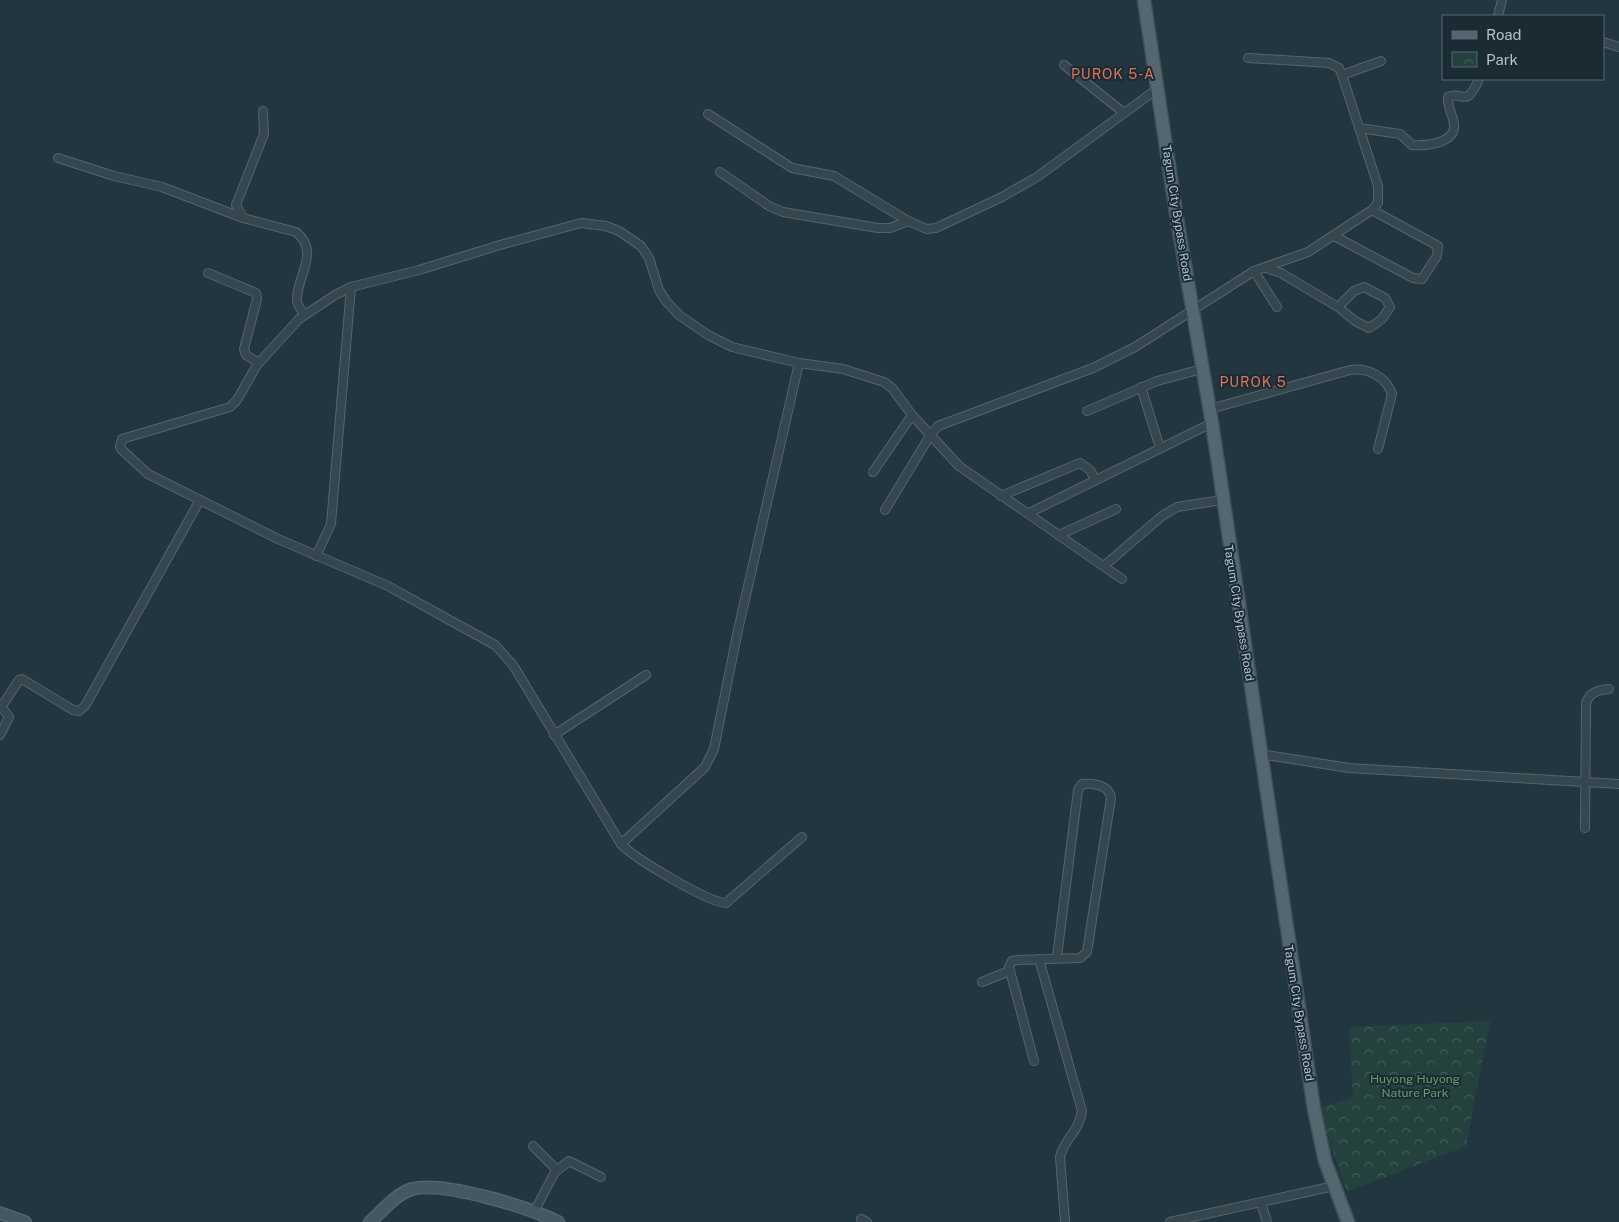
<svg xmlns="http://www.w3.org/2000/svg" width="1619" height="1222" viewBox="0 0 1619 1222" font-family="'Public Sans',sans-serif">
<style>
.park{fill:url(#park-crowns)}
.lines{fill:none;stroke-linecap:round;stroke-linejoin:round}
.street-casing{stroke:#54646d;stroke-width:10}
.secondary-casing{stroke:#54646d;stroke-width:14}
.primary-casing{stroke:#42525b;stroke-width:15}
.street{stroke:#36464f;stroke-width:8}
.secondary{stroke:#445763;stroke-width:11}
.primary{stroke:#546670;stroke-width:12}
.labels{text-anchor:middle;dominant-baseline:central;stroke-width:4;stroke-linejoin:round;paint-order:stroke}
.street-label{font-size:12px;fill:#b2c1ca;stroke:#1b2b34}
.park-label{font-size:12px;fill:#679d67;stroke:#1b2b34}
.neighbourhood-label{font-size:14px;letter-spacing:1px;fill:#dd755a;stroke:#1b2b34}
</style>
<defs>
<pattern id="park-crowns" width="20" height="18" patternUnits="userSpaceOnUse" patternTransform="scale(1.25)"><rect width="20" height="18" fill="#24413d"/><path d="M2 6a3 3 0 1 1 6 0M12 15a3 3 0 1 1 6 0" fill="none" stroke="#415b58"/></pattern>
</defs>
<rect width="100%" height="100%" fill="#223640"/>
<path class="park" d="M1490,1021L1466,1146L1347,1192L1326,1131L1321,1107L1353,1098L1349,1027Z"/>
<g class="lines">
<defs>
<g id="street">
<path d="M1498,16L1502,0"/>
<path d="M1603,42L1619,47"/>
<path d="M1248,58L1329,63L1339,68L1342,75"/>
<path d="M1064,65L1124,113"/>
<path d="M708,114L792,168L834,176L908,221"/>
<path d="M1359,128L1400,134L1412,145C1425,146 1456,144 1454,124C1453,115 1447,107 1448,97C1464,90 1465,110 1479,79"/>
<path d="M58,158L114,176L162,187L243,218L296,232C321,252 296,277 297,300C297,305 301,310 304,314"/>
<path d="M720,172L769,206L783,212L878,228H890L908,221L927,229L936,228L1002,197L1037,177L1157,89"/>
<path d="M243,218L236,205L264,134L263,111"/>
<path d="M1334,236L1413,278L1422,279L1437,256L1438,246L1372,210"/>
<path d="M1266,268L1281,273L1338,307L1354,291L1364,287L1385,298L1390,307L1382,319L1369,328L1355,321L1338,307"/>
<path d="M1254,271L1277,307"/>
<path d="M208,273L256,293L257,299L244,349L246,355L259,363"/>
<path d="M1141,387L1160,448"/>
<path d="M1210,409L1350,370C1368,367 1386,377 1392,394L1378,449"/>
<path d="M1087,411L1157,381L1202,369"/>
<path d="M873,472L912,415"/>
<path d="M1001,496L1080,463L1090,470L1095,479"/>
<path d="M885,510L931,434L938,426L1093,368L1135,347L1254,271L1308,252L1372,210L1378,203V186L1342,75L1381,61"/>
<path d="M1029,513L1212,423"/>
<path d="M1059,535L1116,509"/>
<path d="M316,556L331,524L351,287"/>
<path d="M1105,565L1162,516L1177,507L1222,500"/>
<path d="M0,705L9,717L0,735"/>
<path d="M2,706L19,680L22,679L73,710L79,711L85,706L200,500"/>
<path d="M554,735L646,675"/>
<path d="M1260,754L1349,768L1619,784"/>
<path d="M1585,828L1586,703C1590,692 1598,690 1609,689"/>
<path d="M802,837L726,903C709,903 634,858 621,844L513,665L495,645L453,622L388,586L278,539L148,474L122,450L120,447L122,439L230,407L237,400L257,365L299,319L335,295L351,287L419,270L500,245L581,223L606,226L619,231L641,246L649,258L659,290L666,301L679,315L708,335L732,347L799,363L843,369L884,382L892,388L912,415L959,466L1122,579"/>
<path d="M621,844L705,767L714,749L738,630L799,363"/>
<path d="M1039,959L1082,1111C1079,1132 1064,1139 1060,1157L1065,1222"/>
<path d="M982,982L1009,971"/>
<path d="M1034,1061L1009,967L1012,961L1019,960L1080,958L1087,952L1111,798C1109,785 1094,783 1082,784L1078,790L1057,957"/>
<path d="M533,1146L555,1168V1172L534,1212"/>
<path d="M555,1172L569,1161L601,1177"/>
<path d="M1261,1203L1267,1222"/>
<path d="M861,1219L867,1222"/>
<path d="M1170,1222L1334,1186"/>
</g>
<g id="secondary">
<path d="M0,1213L25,1222"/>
<path d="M370,1222C382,1211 396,1194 412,1189C443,1181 529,1207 558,1222"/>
</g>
<path id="primary" d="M1144,0L1176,213L1212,423L1314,1109L1325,1161L1348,1222"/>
</defs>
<use href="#street" class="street-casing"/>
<use href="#secondary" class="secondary-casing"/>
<use href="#primary" class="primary-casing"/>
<use href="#street" class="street"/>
<use href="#secondary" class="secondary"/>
<use href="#primary" class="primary"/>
</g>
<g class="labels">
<g class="street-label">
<text transform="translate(1177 213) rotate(81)">Tagum City Bypass Road</text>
<text transform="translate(1239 613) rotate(81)">Tagum City Bypass Road</text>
<text transform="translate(1299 1013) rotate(81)">Tagum City Bypass Road</text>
</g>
<g class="park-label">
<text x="1415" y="1079">Huyong Huyong<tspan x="1415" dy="14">Nature Park</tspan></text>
</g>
<g class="neighbourhood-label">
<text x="1113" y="74">PUROK 5-A</text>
<text x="1253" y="382">PUROK 5</text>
</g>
</g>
<rect x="1442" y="15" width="162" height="65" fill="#1b2b34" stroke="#576770"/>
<rect x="1452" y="31" width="25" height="8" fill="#546670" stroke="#576770"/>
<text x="1486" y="40" font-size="15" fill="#b2c1ca">Road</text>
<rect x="1452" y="52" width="25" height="15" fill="url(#park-crowns)" stroke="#576770"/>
<text x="1486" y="65" font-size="15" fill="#b2c1ca">Park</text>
</svg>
